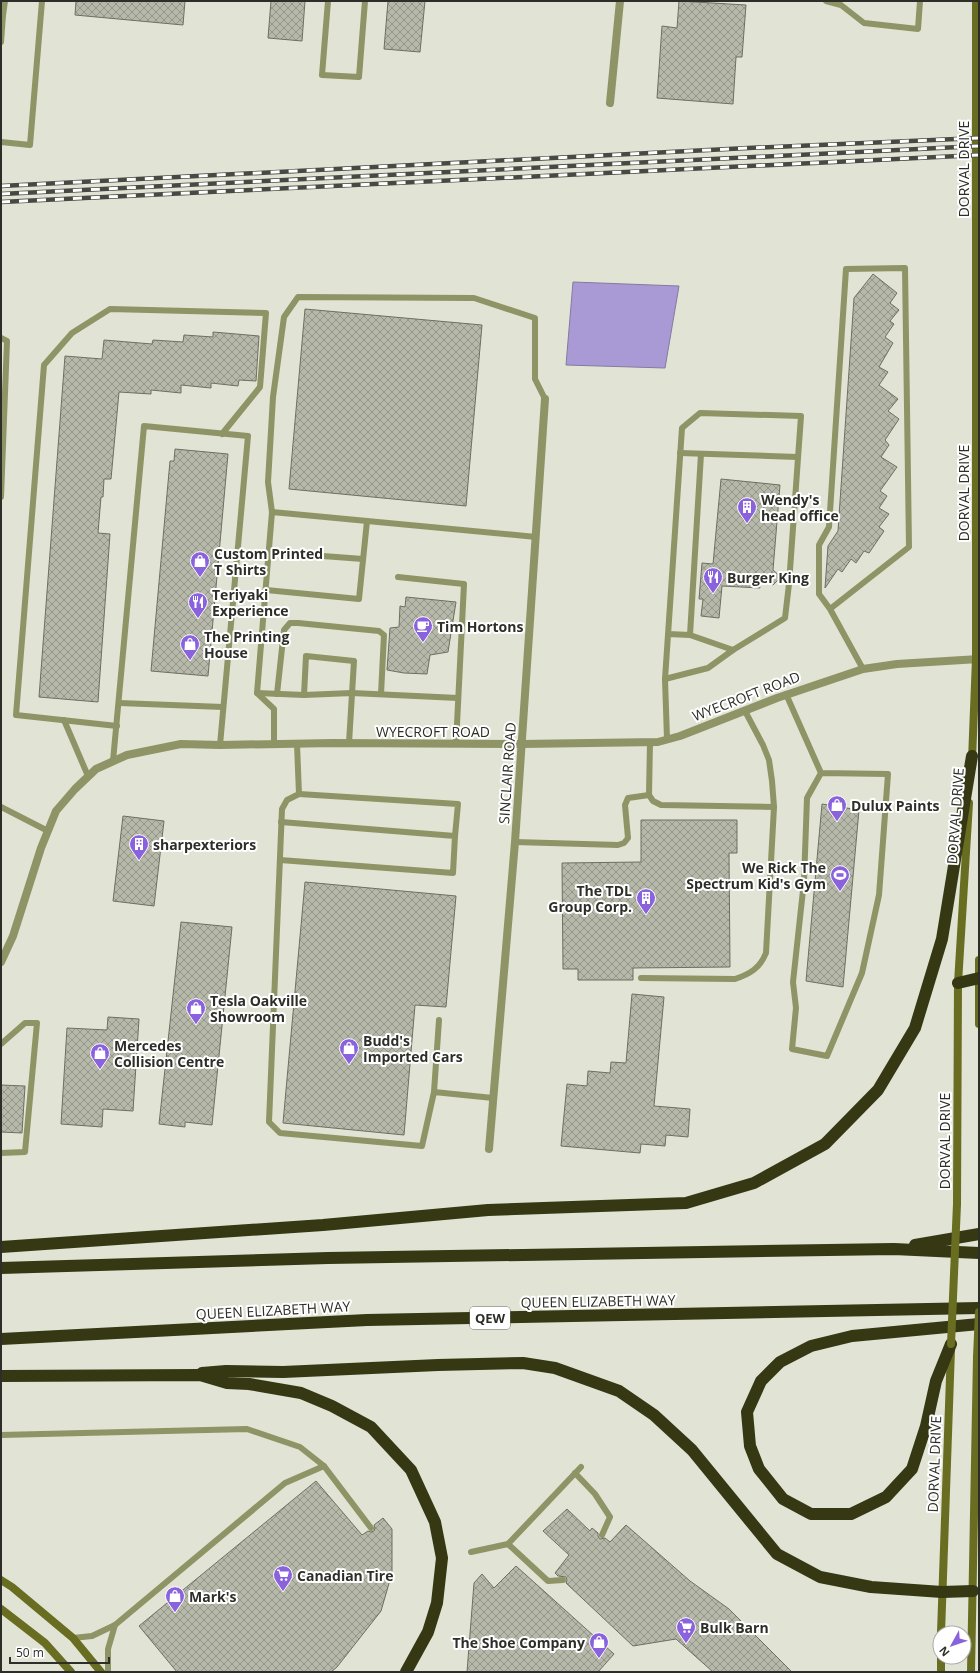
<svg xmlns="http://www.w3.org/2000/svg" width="980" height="1673" viewBox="0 0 980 1673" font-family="'Open Sans',sans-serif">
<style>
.water{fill:#a99ad5;stroke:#847aa1}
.building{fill:url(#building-cross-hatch);stroke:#6d6f62}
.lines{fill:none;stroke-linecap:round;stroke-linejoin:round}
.service{stroke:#8e9465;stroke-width:6}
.minor{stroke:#8e9465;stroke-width:8}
.tertiary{stroke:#8e9465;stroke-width:8}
.secondary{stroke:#686d21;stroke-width:8}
.motorway{stroke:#353812;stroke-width:12}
.rail-casing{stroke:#484942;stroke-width:4.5}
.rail{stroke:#fff;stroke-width:3;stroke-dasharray:9;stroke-linecap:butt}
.secondary-bridge{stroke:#686d21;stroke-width:8}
.labels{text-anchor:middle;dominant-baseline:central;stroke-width:4;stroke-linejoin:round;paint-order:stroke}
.shield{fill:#fff;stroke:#6c6d68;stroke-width:1}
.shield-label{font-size:13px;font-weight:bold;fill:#2d2e28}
.street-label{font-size:14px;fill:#2d2e28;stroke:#fff}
.poi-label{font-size:14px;font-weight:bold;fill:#2d2e28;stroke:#fff;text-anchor:start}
</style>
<defs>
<pattern id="building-cross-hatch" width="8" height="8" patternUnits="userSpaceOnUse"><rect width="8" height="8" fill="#b6b8a9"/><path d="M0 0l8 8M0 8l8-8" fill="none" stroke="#94968a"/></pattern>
</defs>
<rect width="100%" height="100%" fill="#e1e3d4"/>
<path class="water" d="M573,282L679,286L665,368L566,365Z"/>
<g class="building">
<path d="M76,1H185L183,25L75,15Z"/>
<path d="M271,1H305L302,41L268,38Z"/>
<path d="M388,1H425L420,52L384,49Z"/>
<path d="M679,1L746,5L742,57H736L733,104L657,98L662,26L677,28Z"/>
<path d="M873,274L897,293L890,303L899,310L890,321L894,324L885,337L893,343L879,367L888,372L879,385L898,399L888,411L899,419L885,440L889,445L881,457L897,467L880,491L887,496L879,508L889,514L879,527L884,531L869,553L864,551L856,563L851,559L842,572L838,569L825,588L828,546L838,531L854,298Z"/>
<path d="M305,309L482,325L466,506L289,489Z"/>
<path d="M213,332L259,336L256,381L239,380L238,386L211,383V388L181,385V393L151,390V394L119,392L111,479H104L103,497H101L98,533L110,534L98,702L39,697L65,356L102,359L104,340L152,344L153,340L183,342L184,335L213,337Z"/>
<path d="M175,449L228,454L208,676L151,671L170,461H174Z"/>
<path d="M721,479L780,485L773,570L781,577L773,585L757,574L760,588L722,586L719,618L701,616L703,599H699L702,563L713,564Z"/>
<path d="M406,597L456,602L448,652L430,655L427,674L404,673L387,670L390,628L399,627L400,606L405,607Z"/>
<path d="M822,804L859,810L843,987L806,981Z"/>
<path d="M123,816L164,821L154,906L113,901Z"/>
<path d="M641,820H737V853H729L730,967L633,968V980H578V969H563L562,863L641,862Z"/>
<path d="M305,882L456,896L446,1007L415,1005L404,1135L283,1123Z"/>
<path d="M181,922L232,927L212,1125L185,1122V1127L159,1124Z"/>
<path d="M632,994L664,997L654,1106L690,1109L688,1137L666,1135L665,1146L641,1144L640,1153L561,1146L567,1084L587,1086L588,1071L610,1073L611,1062L626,1063Z"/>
<path d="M108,1017L139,1019L133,1111L103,1109L102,1127L61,1124L67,1028L107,1030Z"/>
<path d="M1,1085L25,1086L22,1133L1,1132Z"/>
<path d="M316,1481L362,1535L368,1531L371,1532L374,1531L375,1528L374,1525L383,1518L392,1529V1573L381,1611L337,1667L331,1672H177L139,1626Z"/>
<path d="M567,1509L590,1531L592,1528L598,1533V1536L600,1539L605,1538L610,1542L626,1525L690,1581L729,1609L792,1672H713L676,1639L633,1646L566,1583L567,1580L566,1577L558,1576L555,1573L569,1555L543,1531Z"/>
<path d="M516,1566L614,1654L598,1672H467L474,1583L482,1574L494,1588Z"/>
</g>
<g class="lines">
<g class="service">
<path d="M328,1L322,75L359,77L365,1"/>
<path d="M826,1L841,5L864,23L918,29L920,1"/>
<path d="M1,15H3L1,42"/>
<path d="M3,15L5,1"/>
<path d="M1,142L30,145L42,1"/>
<path d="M1,338L7,341L1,497"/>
<path d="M680,453L797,457"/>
<path d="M272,512L268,482L273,397L284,317L298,297L474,298L535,318V379L545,399"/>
<path d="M269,552L363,559"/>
<path d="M398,577L464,584L456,744"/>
<path d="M266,590L359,599L367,521"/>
<path d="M830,609L819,594V545L829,527L846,269L905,268L909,547L830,609L863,669"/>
<path d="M690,635L701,454"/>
<path d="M665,679L708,668L733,650"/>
<path d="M257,693L304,695L352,693L458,698"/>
<path d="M277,694L284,630L290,623H298L379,631L384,635L381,694"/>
<path d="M786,694L821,773L888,774L879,895L862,973L827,1056L792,1049L796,1008L793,982L804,881L807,798L821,773"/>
<path d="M304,695L306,656L354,661L349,743"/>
<path d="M119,703L223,707"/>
<path d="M64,720L88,776"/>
<path d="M117,726L16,715L44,365L72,333L110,309L266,313L260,387L222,434"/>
<path d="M667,739L665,679L682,428L700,413L801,416L789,584L785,618L733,650L690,635L668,634"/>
<path d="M650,742L649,795L653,801L661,805L774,807"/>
<path d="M274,744V709L257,693L272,512L536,537"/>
<path d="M297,744L299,794L287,800L282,809L269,1122L280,1133L422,1146L434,1092L493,1098"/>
<path d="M113,761L144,426L248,436L220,745"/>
<path d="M299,794L458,804L455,836"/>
<path d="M1,807L48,831"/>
<path d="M515,842L618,845L624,843L628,838L625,805L628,798L649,795"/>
<path d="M280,860L453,873L455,836L281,822"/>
<path d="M641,978L735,979C750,974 760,968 766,953L774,807L772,781L769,760L763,745L745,711"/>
<path d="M1,1044L25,1023H37L25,1152L1,1153"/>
<path d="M434,1092L439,1020"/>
<path d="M1,1435L247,1429L300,1447L324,1466L371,1528"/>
<path d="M575,1473L595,1494L610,1517L602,1535"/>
<path d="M508,1544L548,1581L563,1580"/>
<path d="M471,1552L508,1544L581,1467"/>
<path d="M73,1638L92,1636L115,1625L285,1483L324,1466"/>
<path d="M108,1672V1649L115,1625"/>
</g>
<g class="minor">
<path d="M610,103L620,1"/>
<path d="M489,1149L515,842L545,399"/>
</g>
<path class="tertiary" d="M1,962L13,936L41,848L56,811L75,789L96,769L127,755L181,744L220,745L333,743L522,744L658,742L680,736L777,698L863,669L897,664L979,659"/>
<g class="secondary">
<path d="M972,760L976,659V1"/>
<path d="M979,960V1024"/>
<path d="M957,1204L958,983L969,803"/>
<path d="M1,1580L12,1587L73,1638L101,1672"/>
<path d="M1,1609L45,1643L71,1672"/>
<path d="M941,1633L951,1349"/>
<path d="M941,1672V1657"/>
<path d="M971,1672L977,1357"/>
</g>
<g class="motorway">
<path d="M958,983L979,978"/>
<path d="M915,1245L979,1234"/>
<path d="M1,1247L323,1225L488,1210L686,1203L754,1183L825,1144L878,1090L915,1028L942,939L972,756"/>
<path d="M1,1268L328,1258L894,1249L979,1253"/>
<path d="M1,1339L367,1320L979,1308"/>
<path d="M951,1344L936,1381L926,1426L912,1469L886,1497L851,1514H811L783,1499L759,1469L750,1446L747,1412L761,1381L780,1362L811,1346L852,1336L979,1324"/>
<path d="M200,1375L202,1373L226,1371L283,1372L438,1365L523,1363L555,1368L619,1391L654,1415L692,1450L777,1554L820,1577L871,1587L942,1592L973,1591"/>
<path d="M1,1376L200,1375L227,1383L249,1384L301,1393L332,1406L371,1427L411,1470L435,1522L442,1558L437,1603L428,1632L406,1672"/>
</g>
<defs>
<g id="rail">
<path d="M1,186L748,148L979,138"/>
<path d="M1,194L979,146"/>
<path d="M1,202L979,155"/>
</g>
</defs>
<use href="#rail" class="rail-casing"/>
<use href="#rail" class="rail"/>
<g class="secondary-bridge">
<path d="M951,1344L957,1204"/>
<path d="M977,1357L979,1312"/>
</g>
</g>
<defs>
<symbol id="building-pin" viewBox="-11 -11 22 30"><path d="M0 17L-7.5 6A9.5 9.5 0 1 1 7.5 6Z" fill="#8a62dd" stroke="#fff"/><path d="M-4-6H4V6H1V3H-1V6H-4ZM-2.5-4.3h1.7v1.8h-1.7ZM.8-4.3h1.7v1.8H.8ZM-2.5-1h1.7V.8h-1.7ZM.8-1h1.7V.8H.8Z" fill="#fff"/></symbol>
<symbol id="shop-pin" viewBox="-11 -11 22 30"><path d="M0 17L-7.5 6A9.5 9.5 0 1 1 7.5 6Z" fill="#8a62dd" stroke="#fff"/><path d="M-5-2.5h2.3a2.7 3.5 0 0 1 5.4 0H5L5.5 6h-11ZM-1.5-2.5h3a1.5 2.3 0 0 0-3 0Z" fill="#fff"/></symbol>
<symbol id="restaurant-pin" viewBox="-11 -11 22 30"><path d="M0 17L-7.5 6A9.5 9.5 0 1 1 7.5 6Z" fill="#8a62dd" stroke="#fff"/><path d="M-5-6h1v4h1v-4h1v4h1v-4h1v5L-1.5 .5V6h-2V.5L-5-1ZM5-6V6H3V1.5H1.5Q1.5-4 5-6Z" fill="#fff"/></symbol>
<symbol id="cafe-pin" viewBox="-11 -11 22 30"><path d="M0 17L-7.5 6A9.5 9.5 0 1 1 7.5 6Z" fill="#8a62dd" stroke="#fff"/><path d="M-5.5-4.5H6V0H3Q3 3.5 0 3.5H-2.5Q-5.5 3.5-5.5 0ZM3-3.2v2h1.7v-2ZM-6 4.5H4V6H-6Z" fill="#fff"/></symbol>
<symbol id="stadium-pin" viewBox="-11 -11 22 30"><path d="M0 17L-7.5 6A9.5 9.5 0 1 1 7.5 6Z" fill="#8a62dd" stroke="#fff"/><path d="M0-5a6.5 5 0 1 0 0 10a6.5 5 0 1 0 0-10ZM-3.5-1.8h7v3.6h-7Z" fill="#fff"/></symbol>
<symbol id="supermarket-pin" viewBox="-11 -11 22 30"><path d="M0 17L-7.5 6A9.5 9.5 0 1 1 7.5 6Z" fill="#8a62dd" stroke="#fff"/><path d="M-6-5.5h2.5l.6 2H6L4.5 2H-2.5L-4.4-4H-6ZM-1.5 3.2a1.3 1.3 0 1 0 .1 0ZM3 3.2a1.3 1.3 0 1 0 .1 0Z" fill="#fff"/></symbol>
</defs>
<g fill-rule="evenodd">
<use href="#building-pin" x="736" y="496" width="22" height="30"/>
<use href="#shop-pin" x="189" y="550" width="22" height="30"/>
<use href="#restaurant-pin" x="702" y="566" width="22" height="30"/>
<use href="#restaurant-pin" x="187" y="591" width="22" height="30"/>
<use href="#cafe-pin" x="412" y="615" width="22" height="30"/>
<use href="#shop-pin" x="179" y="633" width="22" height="30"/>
<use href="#shop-pin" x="826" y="794" width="22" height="30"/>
<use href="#building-pin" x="128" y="833" width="22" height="30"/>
<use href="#stadium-pin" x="829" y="864" width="22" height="30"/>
<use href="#building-pin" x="635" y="887" width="22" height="30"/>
<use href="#shop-pin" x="185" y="997" width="22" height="30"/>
<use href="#shop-pin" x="338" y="1037" width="22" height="30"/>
<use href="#shop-pin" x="89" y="1042" width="22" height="30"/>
<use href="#supermarket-pin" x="272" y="1564" width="22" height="30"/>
<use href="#shop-pin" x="164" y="1585" width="22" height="30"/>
<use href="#supermarket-pin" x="675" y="1616" width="22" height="30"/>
<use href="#shop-pin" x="588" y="1631" width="22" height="30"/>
</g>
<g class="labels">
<rect class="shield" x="470" y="1307" width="40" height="22" rx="3"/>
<g class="shield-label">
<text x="490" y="1318">QEW</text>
</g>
<g class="street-label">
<text transform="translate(963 169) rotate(-90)">DORVAL DRIVE</text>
<text transform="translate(963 493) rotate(-90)">DORVAL DRIVE</text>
<text transform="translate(746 696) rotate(-21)">WYECROFT ROAD</text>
<text x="433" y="731">WYECROFT ROAD</text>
<text transform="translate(507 773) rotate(-86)">SINCLAIR ROAD</text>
<text transform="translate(955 816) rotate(-86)">DORVAL DRIVE</text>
<text transform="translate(944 1141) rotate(-90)">DORVAL DRIVE</text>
<text transform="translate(598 1301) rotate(-1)">QUEEN ELIZABETH WAY</text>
<text transform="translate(273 1310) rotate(-3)">QUEEN ELIZABETH WAY</text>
<text transform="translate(934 1464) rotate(-88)">DORVAL DRIVE</text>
</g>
<g class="poi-label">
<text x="761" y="499">Wendy's<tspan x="761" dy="16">head office</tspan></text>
<text x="214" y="553">Custom Printed<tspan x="214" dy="16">T Shirts</tspan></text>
<text x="727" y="577">Burger King</text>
<text x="212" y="594">Teriyaki<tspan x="212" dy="16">Experience</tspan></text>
<text x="437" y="626">Tim Hortons</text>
<text x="204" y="636">The Printing<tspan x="204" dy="16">House</tspan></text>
<text x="851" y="805">Dulux Paints</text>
<text x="153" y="844">sharpexteriors</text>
<text x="826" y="867" text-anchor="end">We Rick The<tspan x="826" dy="16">Spectrum Kid's Gym</tspan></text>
<text x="632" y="890" text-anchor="end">The TDL<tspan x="632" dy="16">Group Corp.</tspan></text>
<text x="210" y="1000">Tesla Oakville<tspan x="210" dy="16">Showroom</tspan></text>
<text x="363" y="1040">Budd's<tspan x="363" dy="16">Imported Cars</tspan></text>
<text x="114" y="1045">Mercedes<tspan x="114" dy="16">Collision Centre</tspan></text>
<text x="297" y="1575">Canadian Tire</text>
<text x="189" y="1596">Mark's</text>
<text x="700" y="1627">Bulk Barn</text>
<text x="585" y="1642" text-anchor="end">The Shoe Company</text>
</g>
</g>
<rect width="980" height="1673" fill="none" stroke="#2d2e28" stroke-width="4"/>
<g transform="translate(952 1645) rotate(230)"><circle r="19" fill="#ffffff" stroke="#ababa9"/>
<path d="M0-3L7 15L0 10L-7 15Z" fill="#8a62dd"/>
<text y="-6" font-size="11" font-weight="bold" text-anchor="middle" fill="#2d2e28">N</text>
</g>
<path d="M10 1657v6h99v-6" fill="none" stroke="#2d2e28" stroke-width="2"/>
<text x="16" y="1657" font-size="12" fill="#2d2e28" stroke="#ffffff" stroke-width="3" paint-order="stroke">50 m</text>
</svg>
